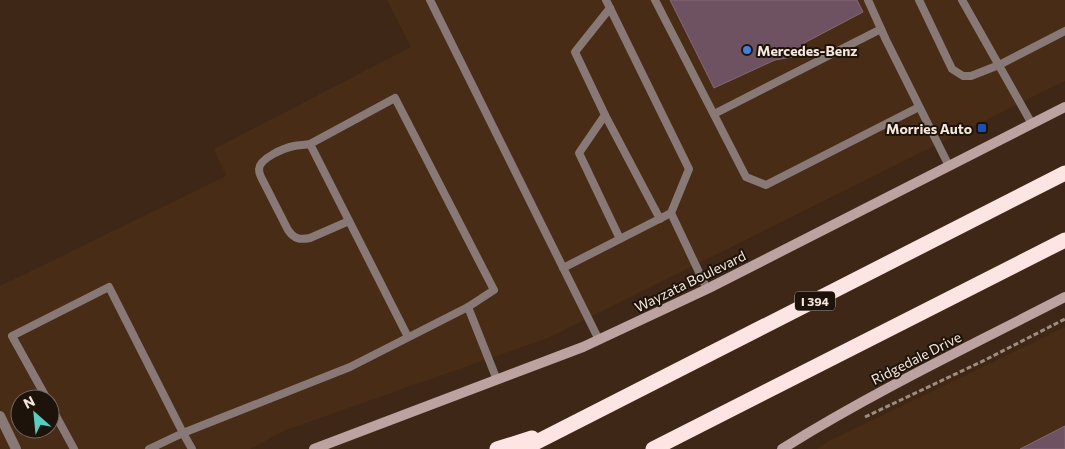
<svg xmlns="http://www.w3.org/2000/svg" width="1065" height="449" viewBox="0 0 1065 449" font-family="Commissioner,sans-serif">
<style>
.built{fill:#482c16;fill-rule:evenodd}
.building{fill:#6f5261;stroke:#856776}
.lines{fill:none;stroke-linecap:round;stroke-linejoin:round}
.path{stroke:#9e8c7e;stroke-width:3;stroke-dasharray:5 2.5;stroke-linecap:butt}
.lane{stroke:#887876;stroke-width:8}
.street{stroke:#887876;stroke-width:10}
.secondary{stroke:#bca2a0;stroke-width:10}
.highway{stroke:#fde5e3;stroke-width:15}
.shop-dot{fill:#3f7fe0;stroke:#1d130b;stroke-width:2}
.transit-dot{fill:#1a4fb4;stroke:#1d130b;stroke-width:2}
.labels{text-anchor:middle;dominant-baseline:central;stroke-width:4;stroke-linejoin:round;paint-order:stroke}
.shield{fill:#1d130b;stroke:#b5a79d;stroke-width:1}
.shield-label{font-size:12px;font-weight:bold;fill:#f6e7dc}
.poi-label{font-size:14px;font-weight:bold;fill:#f6e7dc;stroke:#1d130b;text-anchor:start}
.street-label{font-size:14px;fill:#f6e7dc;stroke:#1d130b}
</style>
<rect width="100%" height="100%" fill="#3e2716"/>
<g class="built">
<path d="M387,0H1065V81L548,338L286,430L250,449H0V286L226,176L214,149L411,47ZM20,399H50V429H20Z"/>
<path d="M1065,327V449H817L827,442Z"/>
</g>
<g class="building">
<path d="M670,0H857L863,12L806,42L792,57L775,60L714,88Z"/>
<path d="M1065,426V449H1020Z"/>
</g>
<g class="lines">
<path class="path" d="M865,417L985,360L1065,319"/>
<g class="lane">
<path d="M430,0L599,340"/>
<path d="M606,0L689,169L671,213L707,289"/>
<path d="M655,0L746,177L766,185L919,107"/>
<path d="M868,0L886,40L949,166"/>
<path d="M919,0L952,69L963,76H971L999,65L1065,31"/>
<path d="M962,0L1032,124"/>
<path d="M610,8L575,52L605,115L579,153L620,239"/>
<path d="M714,114L881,29"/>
<path d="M605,115L660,219"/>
<path d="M310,144C305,145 299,145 294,146C284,148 260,158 259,169C259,170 260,175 261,177L288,230C294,239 300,240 310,238L349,221"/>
<path d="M563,268L671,213"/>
<path d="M408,337L310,144L395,98L494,290L468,307"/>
<path d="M47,399L12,336L109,287L183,433L149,449"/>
<path d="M50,405L74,449"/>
<path d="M192,449L183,433L350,367L468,307L497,380"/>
</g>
<path class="street" d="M0,416L16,449"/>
<g class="secondary">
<path d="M314,449L583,347L707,289L1065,107"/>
<path d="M782,449C873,392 970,346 1065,297"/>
</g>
<g class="highway">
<path d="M497,449L532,438"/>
<path d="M523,449L1065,173"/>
<path d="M653,449L1065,240"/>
</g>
</g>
<circle class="shop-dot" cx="747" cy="50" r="5"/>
<rect class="transit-dot" x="977" y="123" width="10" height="10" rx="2.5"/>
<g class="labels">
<rect class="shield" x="795" y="291.5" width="40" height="19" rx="4"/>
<g class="shield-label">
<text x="815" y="301">I 394</text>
</g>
<g class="poi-label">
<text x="757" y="50">Mercedes-Benz</text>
<text x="972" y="128" text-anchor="end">Morries Auto</text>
</g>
<g class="street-label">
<text transform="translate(690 281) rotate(-26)">Wayzata Boulevard</text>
<text transform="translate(916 358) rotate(-27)">Ridgedale Drive</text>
</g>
</g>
<g transform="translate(35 414) rotate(333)"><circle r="24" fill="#1d130b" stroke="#74685f"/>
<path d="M0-4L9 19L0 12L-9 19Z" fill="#57cec1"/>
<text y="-8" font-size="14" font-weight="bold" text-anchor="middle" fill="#f6e7dc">N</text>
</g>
</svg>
